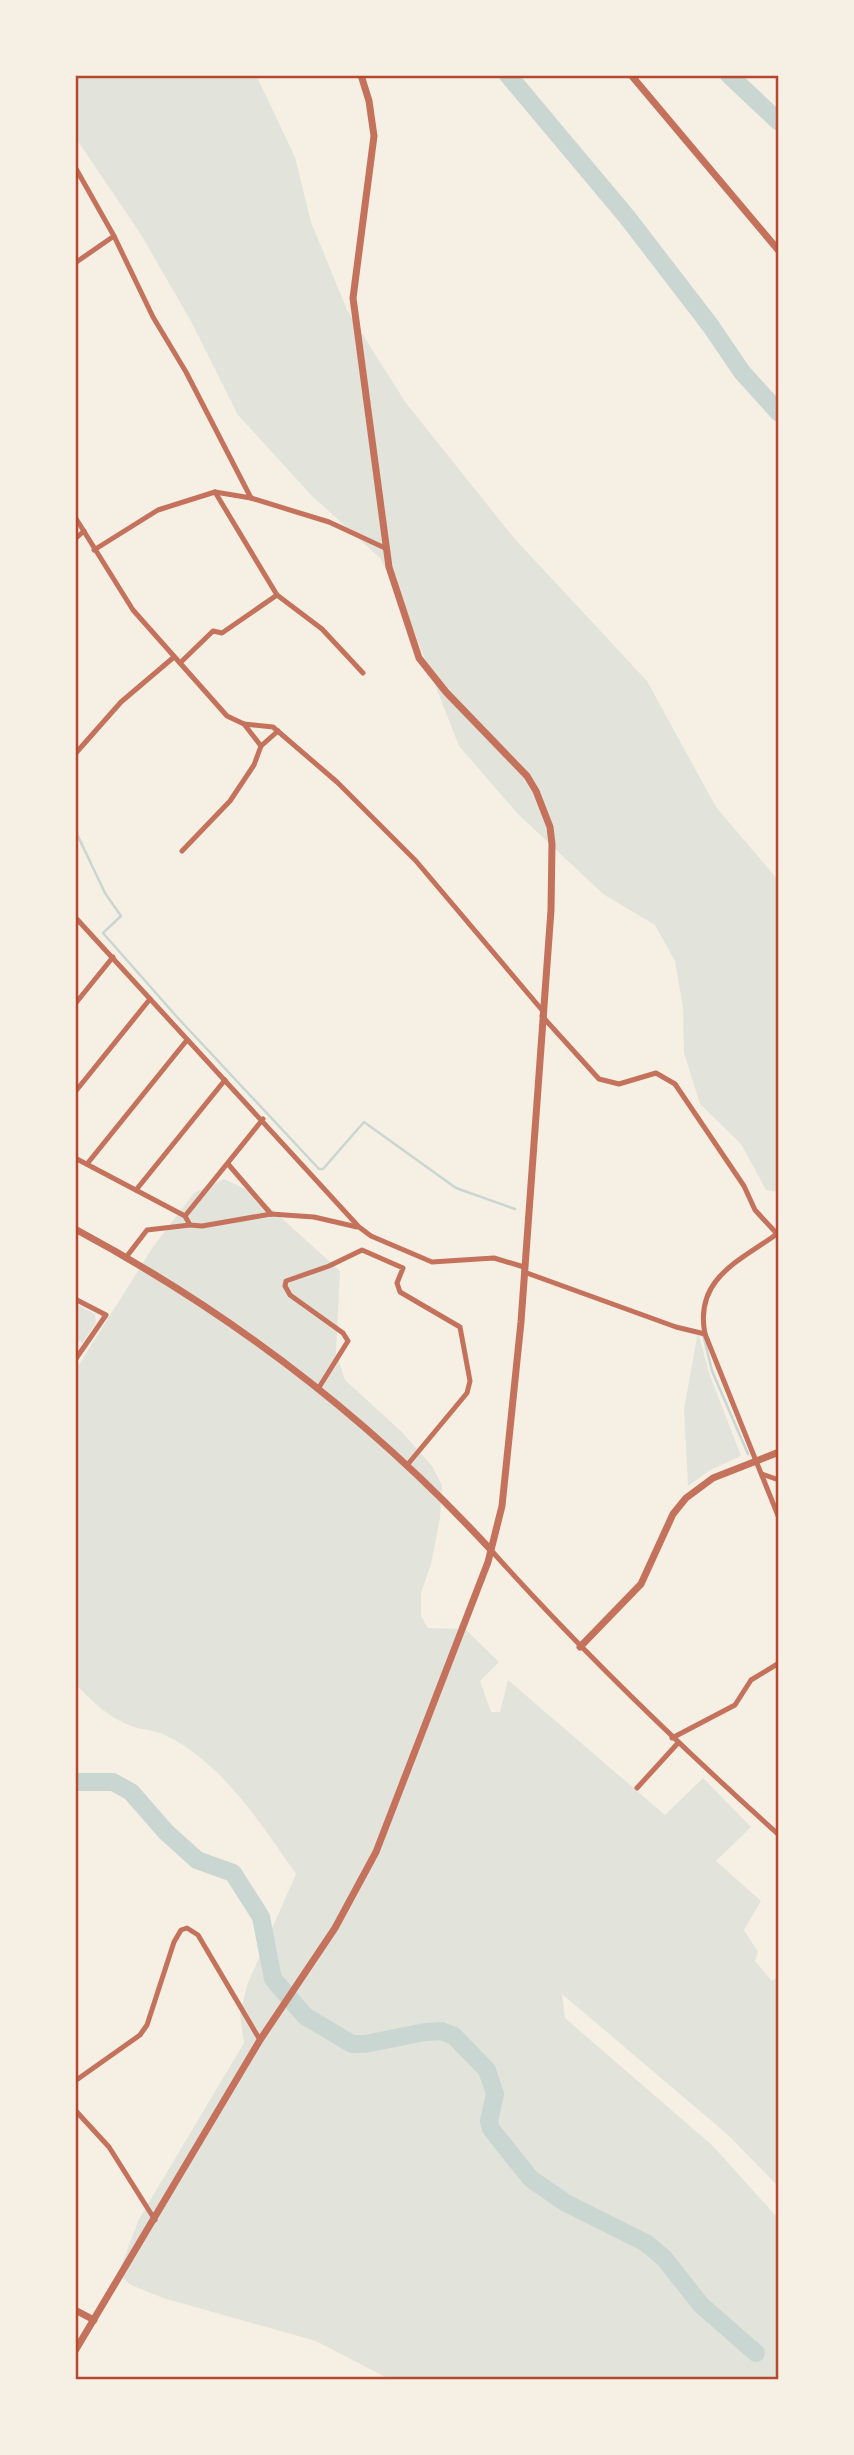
<svg xmlns="http://www.w3.org/2000/svg" width="854" height="2455" viewBox="0 0 854 2455" font-family="'Open Sans',sans-serif">
<style>
.green{fill:#e2e4dc}
.lines{fill:none;stroke-linecap:round;stroke-linejoin:round}
.stream{stroke:#c9d6d2;stroke-width:2.5}
.river{stroke:#c9d6d2;stroke-width:18}
.minor{stroke:#c5725c;stroke-width:5}
.tertiary{stroke:#c5725c;stroke-width:7}
.neatline{fill:none;stroke:#b5482f;stroke-width:2.5}
</style>
<rect width="100%" height="100%" fill="#f6efe4"/>
<g class="green">
<path d="M75,75H256L295,157L311,222L347,310L406,403L514,538L647,681L716,807L779,881V1192L766,1190L741,1144L700,1104L684,1053L683,1008L675,961L655,925L603,894L517,813L459,746L403,603L380,558L311,495L238,415L192,323L140,233L75,137Z"/>
<path d="M224,1179L254,1193L340,1271L336,1352L345,1380L402,1432L432,1466L442,1485L440,1518L431,1564L421,1593V1616L428,1628L465,1629L499,1662L480,1681L491,1712H500L508,1680L665,1815L703,1778L751,1827L716,1861L761,1901L744,1930L758,1952L755,1961L772,1981L779,1976V2187L727,2134L562,1994L565,2018L713,2146L776,2216L779,2222V2380H391L316,2341L163,2298L131,2285L118,2274L139,2219L244,2043L240,2015L247,1985L296,1874C262,1825 222,1763 167,1736C156,1730 142,1730 131,1726C109,1718 90,1700 75,1683V1371L153,1247L194,1193Z"/>
<path d="M75,1304L95,1314L96,1323L82,1343L75,1338Z"/>
<path d="M698,1332L709,1373L741,1456L710,1470L688,1486L684,1409Z"/>
</g>
<g class="lines">
<g class="stream">
<path d="M75,830L105,893L121,916L103,933L177,1017L319,1169H323L364,1122L456,1188L515,1209"/>
<path d="M703,1334L712,1371L748,1454"/>
</g>
<g class="river">
<path d="M508,75L627,217L710,325L742,372L779,413"/>
<path d="M729,75L779,122"/>
<path d="M75,1782H113L131,1792L166,1832L197,1860L233,1873L261,1917L273,1979L305,2016L352,2044H365L425,2032L441,2031L454,2036L487,2070L495,2094L489,2121L491,2129L531,2179L566,2203L646,2243L664,2258L701,2305L756,2353"/>
</g>
<g class="minor">
<path d="M75,167L114,236L75,263"/>
<path d="M215,492L277,595L322,629L363,673"/>
<path d="M251,498L329,522L385,548"/>
<path d="M75,517L133,610L227,716L244,724L273,727L337,782L416,861L542,1010"/>
<path d="M75,539L84,531"/>
<path d="M94,550L158,510L215,492L251,498L186,372L153,317L114,236"/>
<path d="M180,663L213,631L222,633L277,595"/>
<path d="M244,724L261,746"/>
<path d="M75,754L121,702L174,657"/>
<path d="M182,851L230,801L254,765L261,746L278,731"/>
<path d="M75,917L359,1227L371,1236L432,1262L494,1258L524,1267"/>
<path d="M75,1004L113,957"/>
<path d="M542,1016L599,1079L619,1084L656,1073L675,1084L744,1186L755,1210L779,1236"/>
<path d="M75,1092L150,999"/>
<path d="M75,1158L185,1216L190,1225L202,1226L271,1214L314,1217L357,1227"/>
<path d="M87,1164L187,1040"/>
<path d="M228,1164L271,1214"/>
<path d="M136,1190L225,1080"/>
<path d="M185,1216L263,1119"/>
<path d="M777,1234C739,1261 694,1279 705,1334L779,1518"/>
<path d="M127,1256L147,1230L190,1225"/>
<path d="M524,1272L676,1327L705,1334"/>
<path d="M75,1299L106,1315L75,1360"/>
<path d="M318,1389L348,1341L343,1333L290,1295L285,1286L286,1281L329,1266L362,1250L403,1268L397,1283L400,1292L460,1327L470,1381L467,1393L408,1464"/>
<path d="M762,1474L779,1480"/>
<path d="M490,1549C581,1651 678,1744 779,1835"/>
<path d="M672,1738L735,1705L751,1680L779,1663"/>
<path d="M637,1788L678,1743"/>
<path d="M75,2081L140,2035L147,2025L174,1942L181,1930L187,1928L198,1935L260,2040"/>
<path d="M75,2110L109,2147L155,2220"/>
</g>
<g class="tertiary">
<path d="M631,75L779,251"/>
<path d="M75,1229C230,1312 371,1420 490,1549"/>
<path d="M580,1647L641,1584L673,1514L686,1498L713,1478L779,1452"/>
<path d="M75,2310L94,2320"/>
<path d="M75,2351L260,2040L335,1928L376,1852L488,1562L502,1506L521,1322L551,910L552,844L550,827L536,791L527,776L446,692L419,658L389,567L353,298L374,136L369,101L361,75"/>
</g>
</g>
<rect width="854" height="2455" fill="none" stroke="#f6efe4" stroke-width="154"/>
<rect x="77" y="77" width="700" height="2301" class="neatline"/>
</svg>
